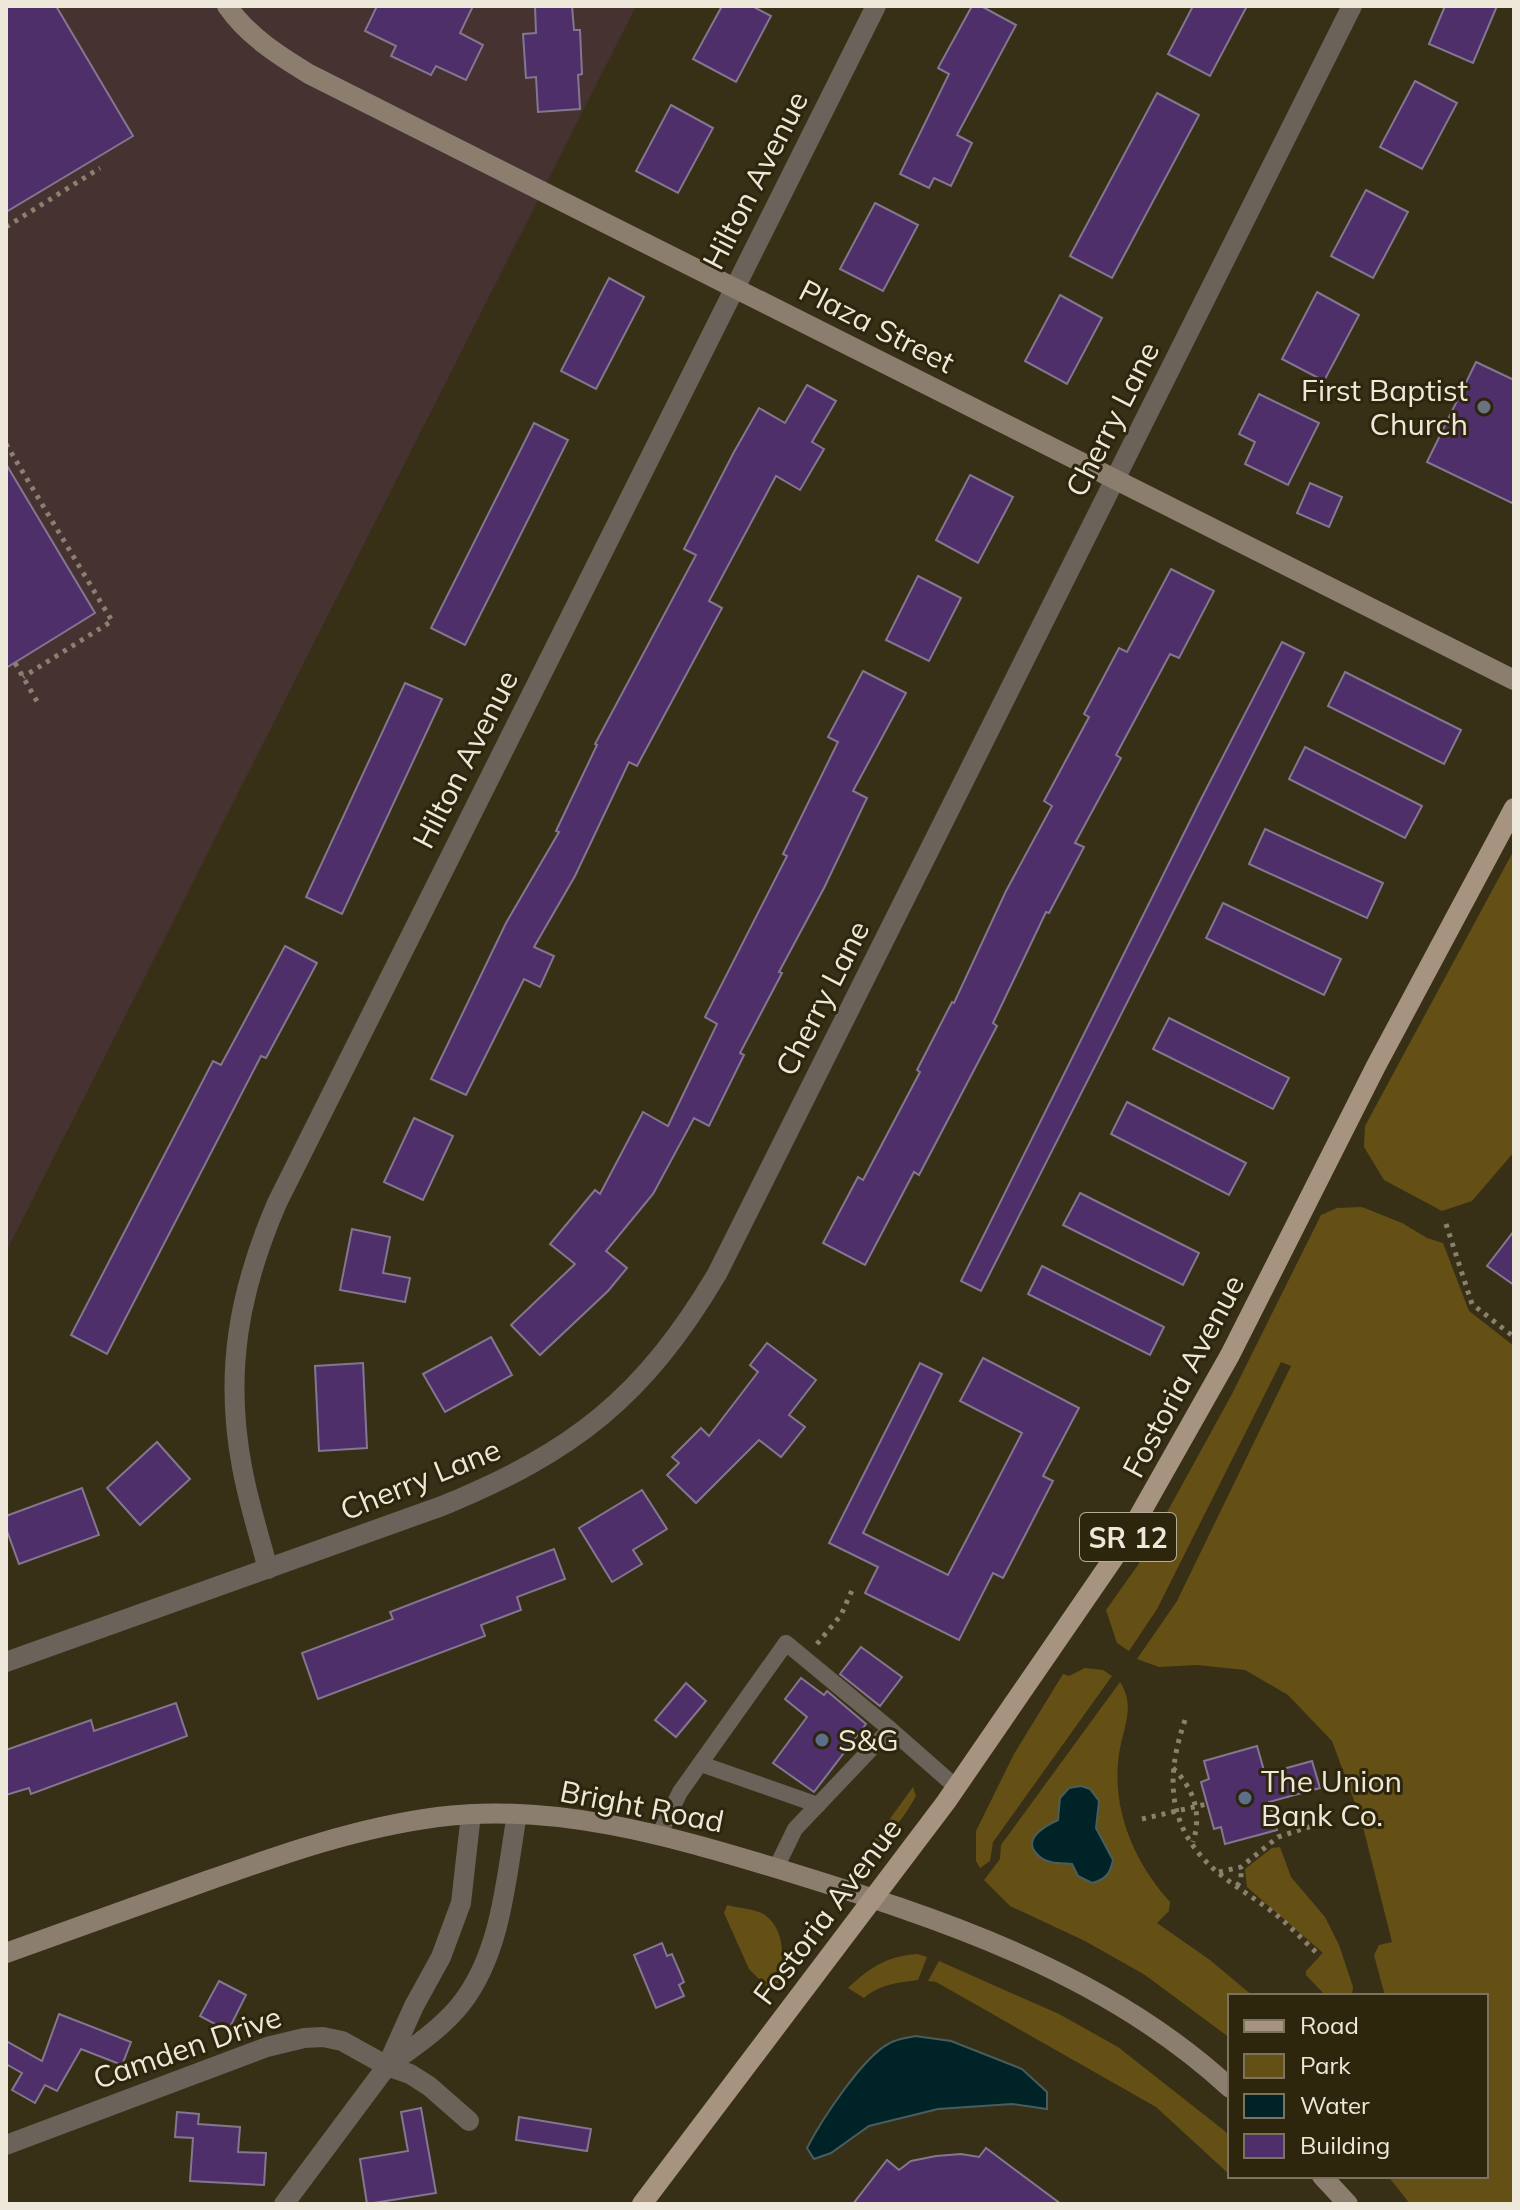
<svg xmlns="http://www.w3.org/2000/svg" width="1520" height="2210" viewBox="0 0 1520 2210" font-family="Mulish,sans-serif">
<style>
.commercial{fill:#463230}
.green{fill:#645015}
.water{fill:#002328;stroke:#475e5d;stroke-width:2}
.building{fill:#4e2f69;stroke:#837790;stroke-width:2}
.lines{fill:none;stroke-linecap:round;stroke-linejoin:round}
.path{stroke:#89816e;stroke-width:5;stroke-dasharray:4 6;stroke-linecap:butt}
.lane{stroke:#6b6259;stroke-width:16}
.street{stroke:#6b6259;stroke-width:20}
.secondary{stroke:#8c7e6f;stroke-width:20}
.primary{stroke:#a69380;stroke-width:20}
.worship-dot{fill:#6b7280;stroke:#2e250d;stroke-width:3}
.service-dot{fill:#5c6f8a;stroke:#2e250d;stroke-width:3}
.labels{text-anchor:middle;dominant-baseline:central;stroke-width:6;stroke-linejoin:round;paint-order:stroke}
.shield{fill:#2e250d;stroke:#b4ae9c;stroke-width:2}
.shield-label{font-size:28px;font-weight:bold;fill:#eee8da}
.street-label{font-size:30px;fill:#eee8da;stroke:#2e250d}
.poi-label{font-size:30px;fill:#eee8da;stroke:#2e250d;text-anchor:start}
</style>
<rect width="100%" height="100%" fill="#382f17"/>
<path class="commercial" d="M6,6H636L6,1252Z"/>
<g class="green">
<path d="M1514,850V1152L1472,1201L1442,1211L1384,1180L1364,1147L1365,1126Z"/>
<path d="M1362,1207L1402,1223L1427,1238L1443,1243L1469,1311L1514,1346V2204H1410L1388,2176H1486V1996H1385L1374,1955L1379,1945L1392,1942L1361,1819L1332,1741L1288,1695L1245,1670L1197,1665L1159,1667L1137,1659L1177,1601L1291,1366L1281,1362L1157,1609L1129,1651L1117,1643L1106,1610L1138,1565L1232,1394L1321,1215L1337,1208Z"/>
<path d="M1085,1668L1103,1670L1112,1676L993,1842L990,1861L980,1868L976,1861V1831L1014,1754L1063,1674L1069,1676Z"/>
<path d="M1120,1682C1136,1707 1123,1727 1119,1754C1111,1809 1134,1862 1170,1902L1169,1911L1157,1923L1210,1960L1253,1996H1230V2038L1145,1975L1085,1941L1010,1906L984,1880L1000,1859L1001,1845Z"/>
<path d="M913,1787L916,1796C903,1819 891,1835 868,1849Z"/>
<path d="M1280,1847L1291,1877L1325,1917L1339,1945L1353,1987L1352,1996H1326L1306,1975V1971L1323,1953L1247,1887L1245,1869L1272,1848Z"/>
<path d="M727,1905C738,1908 756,1909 765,1915C786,1930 784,1962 778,1983L766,1986L749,1969L724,1913Z"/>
<path d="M917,1954L927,1957L918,1980C897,1983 880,1984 864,1998L848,1988C869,1968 887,1956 917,1954Z"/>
<path d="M939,1961L1059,2014L1118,2047L1226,2132L1230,2140V2175L1156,2107L936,1982L928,1981Z"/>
</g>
<g class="water">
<path d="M1081,1786L1090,1789L1099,1801L1096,1828L1113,1860C1110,1874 1106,1879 1092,1883L1078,1876L1072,1864C1062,1863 1048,1864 1040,1857C1019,1840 1045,1826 1058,1820L1060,1798L1069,1788Z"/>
<path d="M915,2036L951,2041L1022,2069L1047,2092V2109L1012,2104L938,2109L869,2126L831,2153L814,2159L807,2148C821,2121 863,2056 890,2043C897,2039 907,2038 915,2036Z"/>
</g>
<g class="building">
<path d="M6,6H56L133,136L6,212Z"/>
<path d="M377,6H473L460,33L483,45L466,80L436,66L431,75L391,56L396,46L365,31Z"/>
<path d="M535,6H572L574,30H580L582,74L578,75L580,109L538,112L536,77L526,78L523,34L536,33Z"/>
<path d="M722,6H752L771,16L736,82L693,59Z"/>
<path d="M972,6H981L1016,25L957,135L972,143L951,186L934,178L929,188L900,174L949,74L938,68Z"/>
<path d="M1193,6H1247L1210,76L1168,54Z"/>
<path d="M1445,6H1497L1473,63L1429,44Z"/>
<path d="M1415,81L1457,103L1422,169L1380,147Z"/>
<path d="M1157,93L1199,115L1112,278L1070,256Z"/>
<path d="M671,105L713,128L678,193L636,171Z"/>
<path d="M1366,190L1408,212L1373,278L1331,256Z"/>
<path d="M875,203L918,225L883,291L840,269Z"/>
<path d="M609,278L644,297L596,389L561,371Z"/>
<path d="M1317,292L1359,315L1324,381L1282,359Z"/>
<path d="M1060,295L1102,318L1067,384L1025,361Z"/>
<path d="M1476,362L1514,380V504L1427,462Z"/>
<path d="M807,385L836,401L812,442L824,449L800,490L776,476L709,601L722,608L637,766L629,762L575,876L534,947L554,956L540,987L524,979L466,1095L431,1079L506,923L559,832L556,831L597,745L595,744L696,555L684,549L734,452L759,408L785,423Z"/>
<path d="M1259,394L1319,423L1288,485L1245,464L1255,442L1239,434Z"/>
<path d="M534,423L568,440L465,645L431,628Z"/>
<path d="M6,464L95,613L6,668Z"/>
<path d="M970,475L1013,497L978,563L936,540Z"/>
<path d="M1310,483L1342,497L1329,527L1297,513Z"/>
<path d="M1171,569L1214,591L1179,658L1170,654L1116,755L1121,758L1075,843L1084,847L1049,913L1046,912L993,1023L997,1026L919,1175L914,1172L865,1265L823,1243L858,1177L863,1180L920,1072L917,1070L952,1002L954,1003L1006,891L1052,806L1044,801L1089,717L1084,714L1119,648L1127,652Z"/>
<path d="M918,576L961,598L929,661L886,640Z"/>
<path d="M1282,642L1304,653L981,1291L961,1281L1200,801Z"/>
<path d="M863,671L906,693L853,791L867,798L824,888L779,972L782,973L740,1053L744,1055L709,1126L694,1118L653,1194L606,1251L627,1268L608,1291L540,1355L511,1325L575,1264L550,1244L595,1190L600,1194L643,1112L668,1126L717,1024L705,1017L787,856L783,854L838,742L828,737Z"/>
<path d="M1345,672L1461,730L1444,764L1328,706Z"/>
<path d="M405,683L442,699L342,914L306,897Z"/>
<path d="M1305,747L1422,806L1405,838L1289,779Z"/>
<path d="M1265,829L1383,883L1367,918L1249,864Z"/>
<path d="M1223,903L1341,959L1324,995L1206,938Z"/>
<path d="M285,946L317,963L266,1058L261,1056L107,1354L71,1335L213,1061L221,1065Z"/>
<path d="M1169,1018L1289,1078L1273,1109L1153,1049Z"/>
<path d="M1127,1102L1246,1163L1229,1195L1111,1134Z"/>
<path d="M414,1118L453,1136L423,1200L384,1182Z"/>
<path d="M1080,1193L1199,1253L1183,1285L1063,1225Z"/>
<path d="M352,1229L390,1237L383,1273L410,1278L405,1302L340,1290Z"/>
<path d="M1514,1231V1285L1487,1266Z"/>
<path d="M1042,1266L1164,1327L1150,1355L1028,1294Z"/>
<path d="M491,1337L512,1375L445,1412L423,1374Z"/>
<path d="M767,1343L816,1380L789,1415L805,1427L781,1457L759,1440L696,1503L667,1475L679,1463L672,1457L701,1428L709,1436L758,1372L750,1365Z"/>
<path d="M983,1358L1079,1408L1043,1476L1053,1481L1003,1578L993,1573L959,1640L865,1593L878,1567L829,1543L920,1363L942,1374L863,1533L948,1575L1022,1433L960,1401Z"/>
<path d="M363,1363L367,1448L319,1451L315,1366Z"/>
<path d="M157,1442L190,1479L140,1525L107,1488Z"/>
<path d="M82,1488L99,1535L19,1564L6,1528V1516Z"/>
<path d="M642,1490L667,1529L633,1550L642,1564L612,1582L579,1528Z"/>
<path d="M554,1549L565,1579L517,1597L521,1610L481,1625L485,1636L318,1699L302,1653L393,1619L390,1612Z"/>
<path d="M861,1647L902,1677L880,1706L840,1674Z"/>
<path d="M801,1678L824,1695L827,1691L866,1724L814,1792L773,1763L807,1717L785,1699Z"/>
<path d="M686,1683L706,1701L676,1737L655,1720Z"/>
<path d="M176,1703L187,1736L31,1794L29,1788L6,1795V1750L91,1720L94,1731Z"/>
<path d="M1257,1746L1265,1774L1312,1761L1320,1788L1269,1802L1277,1830L1225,1844L1221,1827L1214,1829L1201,1782L1209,1779L1204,1761Z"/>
<path d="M662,1943L667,1956L672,1954L684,1982L679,1985L684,1996L656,2008L634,1955Z"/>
<path d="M219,1981L246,1995L228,2031L200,2016Z"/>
<path d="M59,2014L131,2042L122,2065L81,2049L57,2091L45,2085L35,2103L12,2090L22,2073L6,2064V2041L42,2061Z"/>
<path d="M421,2108L436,2193L367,2204L360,2159L408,2151L401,2112Z"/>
<path d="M177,2112L199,2114L198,2124L240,2127L238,2152L266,2153L264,2185L190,2181L193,2138L175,2137Z"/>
<path d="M519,2117L591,2129L587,2151L516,2140Z"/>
<path d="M986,2148L1061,2204H853L887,2160L899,2170L911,2161L936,2156L961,2154L979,2157Z"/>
</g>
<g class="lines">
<g class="path">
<path d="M6,227L100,168"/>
<path d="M6,444L112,621L23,677"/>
<path d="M15,663L38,703"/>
<path d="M1446,1224L1472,1304L1514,1337"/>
<path d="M817,1644L841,1615L853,1588"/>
<path d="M1185,1720C1165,1778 1167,1828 1216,1871C1236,1888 1260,1901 1280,1918C1294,1930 1307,1944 1320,1956"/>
<path d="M1173,1768C1194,1789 1202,1813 1193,1842"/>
<path d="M1142,1819L1207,1804"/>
<path d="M1219,1872L1241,1867L1278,1837L1312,1826"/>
<path d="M1237,1886L1241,1880V1867"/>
</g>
<g class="lane">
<path d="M701,1764L818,1805"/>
<path d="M659,1835L680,1792L786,1643L890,1729"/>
<path d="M776,1868L795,1829L890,1729L956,1787"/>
</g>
<g class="street">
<path d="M268,1569C259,1535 248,1501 242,1467C224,1372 239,1291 277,1203L876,6"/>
<path d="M6,1662L442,1506C574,1452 644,1397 717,1274L1352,6"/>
<path d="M390,2064C415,2046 442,2028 461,2004C502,1952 506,1877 517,1814"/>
<path d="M6,2145L267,2047L304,2038L323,2037L342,2041L387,2066L410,2074L429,2086L469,2121"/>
<path d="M284,2204L387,2066L414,2006L441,1957L461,1903L471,1814"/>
</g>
<g class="secondary">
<path d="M227,6C248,36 278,55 309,74L1514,680"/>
<path d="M6,1953C70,1930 134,1907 198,1884C277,1856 354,1828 438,1817C553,1802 670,1836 779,1869C939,1918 1105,1972 1230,2088"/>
<path d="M1322,2176L1348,2204"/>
</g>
<path class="primary" d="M642,2204L946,1802L1122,1546L1230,1355L1376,1066L1514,808"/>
</g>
<circle class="worship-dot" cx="1484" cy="407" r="8"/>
<g class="service-dot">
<circle cx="822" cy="1740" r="8"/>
<circle cx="1245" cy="1798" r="8"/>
</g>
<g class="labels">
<rect class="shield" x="1080" y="1513" width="96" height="48" rx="6"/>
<g class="shield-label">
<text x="1128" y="1537">SR 12</text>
</g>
<g class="street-label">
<text transform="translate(755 180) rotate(-63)">Hilton Avenue</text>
<text transform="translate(877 326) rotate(27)">Plaza Street</text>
<text transform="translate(1112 419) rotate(-63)">Cherry Lane</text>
<text transform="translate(465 759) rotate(-63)">Hilton Avenue</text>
<text transform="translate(822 998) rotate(-63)">Cherry Lane</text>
<text transform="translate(1183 1376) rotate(-62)">Fostoria Avenue</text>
<text transform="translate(420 1479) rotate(-22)">Cherry Lane</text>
<text transform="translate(642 1806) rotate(11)">Bright Road</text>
<text transform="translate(827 1911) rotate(-53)">Fostoria Avenue</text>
<text transform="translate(187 2047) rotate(-19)">Camden Drive</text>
</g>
<g class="poi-label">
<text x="1468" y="390" text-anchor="end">First Baptist<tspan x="1468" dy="34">Church</tspan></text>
<text x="838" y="1740">S&amp;G</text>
<text x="1261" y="1781">The Union<tspan x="1261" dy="34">Bank Co.</tspan></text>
</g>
</g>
<rect width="1520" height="2210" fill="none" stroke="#eee8da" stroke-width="16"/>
<rect x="1228" y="1994" width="260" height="184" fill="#2e250d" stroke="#7b735f" stroke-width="2"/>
<rect x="1244" y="2020" width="40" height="12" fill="#a69380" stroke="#7b735f" stroke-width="2"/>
<text x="1300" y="2034" font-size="24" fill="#eee8da">Road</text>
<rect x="1244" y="2054" width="40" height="24" fill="#645015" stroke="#7b735f" stroke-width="2"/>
<text x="1300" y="2074" font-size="24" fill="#eee8da">Park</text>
<rect x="1244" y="2094" width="40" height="24" fill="#002328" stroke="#7b735f" stroke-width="2"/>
<text x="1300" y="2114" font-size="24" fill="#eee8da">Water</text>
<rect x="1244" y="2134" width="40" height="24" fill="#4e2f69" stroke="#7b735f" stroke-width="2"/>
<text x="1300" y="2154" font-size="24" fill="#eee8da">Building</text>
</svg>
